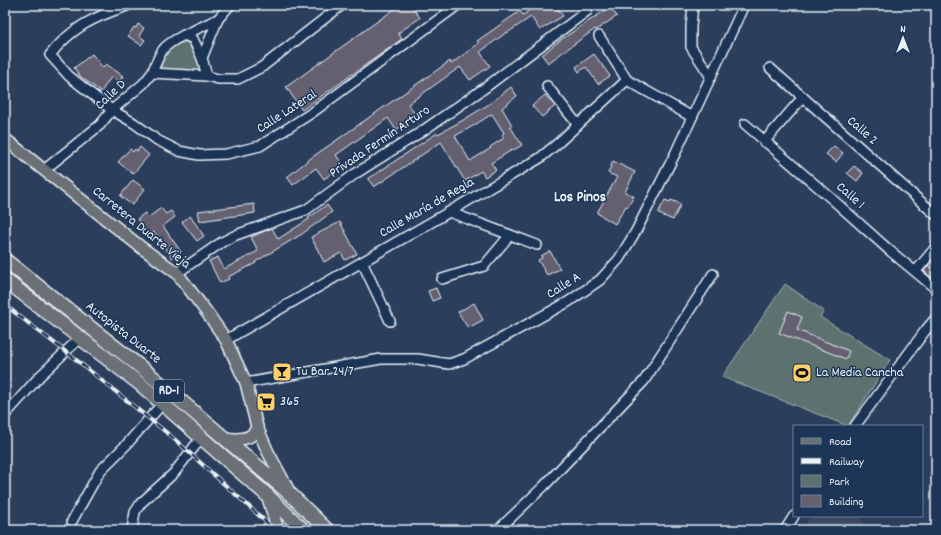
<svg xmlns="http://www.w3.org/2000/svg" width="941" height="535" viewBox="0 0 941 535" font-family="Dekko,sans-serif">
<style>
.built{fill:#3c4862}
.green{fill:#5d726e;stroke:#a2b2b3}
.building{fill:#656170;stroke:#e8f1f8;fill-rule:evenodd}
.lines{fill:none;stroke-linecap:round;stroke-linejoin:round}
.minor-casing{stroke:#e8f1f8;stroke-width:12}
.major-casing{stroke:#e8f1f8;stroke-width:14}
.highway-casing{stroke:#e8f1f8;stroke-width:16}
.minor{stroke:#1d3557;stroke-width:9}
.major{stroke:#6a7074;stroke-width:11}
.highway{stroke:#6a7074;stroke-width:13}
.rail-casing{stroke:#e8f1f8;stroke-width:4}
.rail{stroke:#1d3557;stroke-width:2.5;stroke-dasharray:8;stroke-linecap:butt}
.labels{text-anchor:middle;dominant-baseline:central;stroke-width:3;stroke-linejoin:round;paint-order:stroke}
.shield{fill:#1d3557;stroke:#abb9c8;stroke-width:1}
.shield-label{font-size:13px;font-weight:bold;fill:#e8f1f8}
.street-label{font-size:14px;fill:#e8f1f8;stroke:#1d3557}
.poi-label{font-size:14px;fill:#e8f1f8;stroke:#1d3557;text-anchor:start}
.neighbourhood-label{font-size:15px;font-weight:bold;fill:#e8f1f8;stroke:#1d3557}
</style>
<rect width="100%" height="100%" fill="#2b3e5c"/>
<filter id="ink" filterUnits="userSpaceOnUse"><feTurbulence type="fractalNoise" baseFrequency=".025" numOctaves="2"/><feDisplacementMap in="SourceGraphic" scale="8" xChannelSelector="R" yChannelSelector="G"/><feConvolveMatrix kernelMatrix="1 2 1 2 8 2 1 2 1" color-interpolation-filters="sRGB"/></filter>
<g filter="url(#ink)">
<path class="built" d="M811,516H859L867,530H801Z"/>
<g class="green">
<path d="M187,42L196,57L201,71L160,70C165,50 166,46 187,42Z"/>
<path d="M785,284L824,311L820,317L890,360L848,426L722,377Z"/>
</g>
<g class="building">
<path d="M400,5H411L420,18L398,33L402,39L302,110L286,87Z"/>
<path d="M536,5H555L563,16L540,30L531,17L507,33V32L480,52L490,66L470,80L460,67L408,104L416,115L405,124L396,130L388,118L336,155L343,165L324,179L316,168L293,185L287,177L311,158L450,61L451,64L479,43L477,41L520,11L523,15Z"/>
<path d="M610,7L617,16L596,30L595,29L548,63L542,55L559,41Z"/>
<path d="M138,24L144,28L139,36L145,40L141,45L128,36L134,27L136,28Z"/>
<path d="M92,54L103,68L106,64L123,76L119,82L111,77L101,92L80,76L74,68Z"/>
<path d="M594,54L610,76L598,84L586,67L579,72L576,67Z"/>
<path d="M511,87L517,96L502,108L512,125L510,126L522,145L512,151V150L491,163L496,170L485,177L481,171L465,181L441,142L374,187L368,179L437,133L438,134L465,119L489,104ZM492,114L504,133L502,135L504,138L490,147L491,148L470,161L455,136L473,126Z"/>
<path d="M545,95L555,106L542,117L532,106Z"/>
<path d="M834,146L843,153L836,162L826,154Z"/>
<path d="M140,147L149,155L133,174L118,162L130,149L133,152L135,149L137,151Z"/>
<path d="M613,161L635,172L625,192L634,196L628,207L626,206L615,224L597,213L617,177L608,173Z"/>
<path d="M854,166L863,173L857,181L847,173Z"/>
<path d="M133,180L145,189L132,205L120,196Z"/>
<path d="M665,200L670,202L671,200L681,204L673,220L659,214V211Z"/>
<path d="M254,204L255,213L200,221L198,211Z"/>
<path d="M327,205L332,212L302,234L255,262L256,263L228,277L229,279L220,283L209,261L218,257L224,269L258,251L251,237L272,228L278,239L309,219L308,218Z"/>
<path d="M161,208L166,214L171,211L175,217L163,226L181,252L172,258L154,232L150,235L137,219L145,213L149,217Z"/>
<path d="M190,216L204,236L197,241L182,222Z"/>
<path d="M340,222L357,254L345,260L341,253L324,262L311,237Z"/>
<path d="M550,251L560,269L547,275L538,260L542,258L541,256Z"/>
<path d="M929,265L936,270V273L932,278L924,271Z"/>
<path d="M436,288L440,298L432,301L428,291Z"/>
<path d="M474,303L483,320L468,328L458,312Z"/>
<path d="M788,311L802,317L797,330L849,351L846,359L779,333Z"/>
</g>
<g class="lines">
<defs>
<g id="minor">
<path d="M693,5L691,27V47L711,77"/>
<path d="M127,6C94,17 72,27 50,55L69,76L94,96L112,110L134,123L157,140L179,151L199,155L226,154L260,146L313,112L458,5"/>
<path d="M184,35L218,19L230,5"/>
<path d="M599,36L627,80L692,117"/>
<path d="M202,58L218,19"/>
<path d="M770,68L936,215"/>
<path d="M152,73C161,50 162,46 184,35L193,39L202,58L207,76"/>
<path d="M547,86L578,125"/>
<path d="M745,124L832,199L889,250L936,289"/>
<path d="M764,142L803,97"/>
<path d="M44,170L100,125L112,110L143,84L152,73L207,76L218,79H238L262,67L342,5"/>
<path d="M449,212L537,245"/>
<path d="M362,262L390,321"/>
<path d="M916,271L936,247"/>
<path d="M177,273L222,242L236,235L306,210L355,174L421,132L486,87L587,11"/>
<path d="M442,279L484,266L510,235"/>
<path d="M226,340L449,212L540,158L557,144L627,80"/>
<path d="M246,383L381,359H418L449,364L464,359L568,302L600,280L619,259L636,231L675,154L744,5"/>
<path d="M5,415L40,376L80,338"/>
<path d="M855,426L925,331L936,318"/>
<path d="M72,521L100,471L127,444L162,404"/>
<path d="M132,530L135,512L141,503L174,473L201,438"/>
<path d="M265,530L276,523"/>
<path d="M498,530L544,486L644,381L713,274"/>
<path d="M785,530L794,516"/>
</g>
<g id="major">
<path d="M5,139L142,248L177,273L208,314L226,340L246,383L257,427L268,452L289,491"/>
<path d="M225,438C237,440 253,441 257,427"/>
<path d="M267,495L278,530"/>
</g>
<g id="highway">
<path d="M5,260L148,373L290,494L327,530"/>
<path d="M5,280L140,384L267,495L303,530"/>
</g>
</defs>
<use href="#minor" class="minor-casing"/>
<use href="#major" class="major-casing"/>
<use href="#highway" class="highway-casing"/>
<use href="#minor" class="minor"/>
<use href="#major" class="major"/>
<use href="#highway" class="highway"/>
<defs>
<path id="rail" d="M5,305L79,362L172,437L275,530"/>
</defs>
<use href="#rail" class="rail-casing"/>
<use href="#rail" class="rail"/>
</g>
</g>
<defs>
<symbol id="bar-square" viewBox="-11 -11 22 22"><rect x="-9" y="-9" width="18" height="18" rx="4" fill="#ffd166" stroke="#1d3557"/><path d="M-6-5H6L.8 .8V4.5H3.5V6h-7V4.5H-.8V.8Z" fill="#111"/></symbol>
<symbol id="stadium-square" viewBox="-11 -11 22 22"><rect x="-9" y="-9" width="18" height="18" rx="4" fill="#ffd166" stroke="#1d3557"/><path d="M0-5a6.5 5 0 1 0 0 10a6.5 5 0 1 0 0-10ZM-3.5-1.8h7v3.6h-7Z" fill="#111"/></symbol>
<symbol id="supermarket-square" viewBox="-11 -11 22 22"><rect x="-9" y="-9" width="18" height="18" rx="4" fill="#ffd166" stroke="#1d3557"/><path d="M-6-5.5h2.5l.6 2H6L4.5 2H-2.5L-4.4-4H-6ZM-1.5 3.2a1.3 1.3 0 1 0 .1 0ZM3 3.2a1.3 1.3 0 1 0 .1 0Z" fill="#111"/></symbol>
</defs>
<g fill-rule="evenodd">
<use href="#bar-square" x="271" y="361" width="22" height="22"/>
<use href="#stadium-square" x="791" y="362" width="22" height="22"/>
<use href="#supermarket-square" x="255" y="391" width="22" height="22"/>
</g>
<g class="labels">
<rect class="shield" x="154" y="380" width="30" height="22" rx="3"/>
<g class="shield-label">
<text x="169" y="391">RD-1</text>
</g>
<g class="street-label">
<text transform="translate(111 95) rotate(-44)">Calle D</text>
<text transform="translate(287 112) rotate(-33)">Calle Lateral</text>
<text transform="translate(862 131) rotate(41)">Calle 2</text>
<text transform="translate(380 142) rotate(-34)">Privada Fermín Arturo</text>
<text transform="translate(850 196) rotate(41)">Calle 1</text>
<text transform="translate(427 208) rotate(-30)">Calle María de Regla</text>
<text transform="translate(141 228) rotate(39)">Carretera Duarte Vieja</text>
<text transform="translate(564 286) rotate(-32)">Calle A</text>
<text transform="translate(123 333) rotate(38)">Autopista Duarte</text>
</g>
<g class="poi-label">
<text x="296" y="372">Tu Bar 24/7</text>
<text x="816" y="373">La Media Cancha</text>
<text x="280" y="402">365</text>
</g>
<g class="neighbourhood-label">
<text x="580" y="198">Los Pinos</text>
</g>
</g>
<rect width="941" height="535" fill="none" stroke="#1d3557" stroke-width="20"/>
<rect x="10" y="10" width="921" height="515" fill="none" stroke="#e8f1f8" stroke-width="1.5" filter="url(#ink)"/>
<rect x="793" y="425" width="130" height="92" fill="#1d3557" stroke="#6e8097"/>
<rect x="801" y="438" width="20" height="6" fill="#6a7074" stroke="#6e8097"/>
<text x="829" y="445" font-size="12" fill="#e8f1f8">Road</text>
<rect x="801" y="458" width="20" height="6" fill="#e8f1f8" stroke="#6e8097"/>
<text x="829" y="465" font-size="12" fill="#e8f1f8">Railway</text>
<rect x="801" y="475" width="20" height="12" fill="#5d726e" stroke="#6e8097"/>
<text x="829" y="485" font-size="12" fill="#e8f1f8">Park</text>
<rect x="801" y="495" width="20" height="12" fill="#656170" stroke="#6e8097"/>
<text x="829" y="505" font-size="12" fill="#e8f1f8">Building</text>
<g transform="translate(903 38)" stroke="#1d3557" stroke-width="3" paint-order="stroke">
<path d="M0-3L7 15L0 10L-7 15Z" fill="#e8f1f8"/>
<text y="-6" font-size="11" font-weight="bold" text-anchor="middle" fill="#e8f1f8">N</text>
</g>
</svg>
